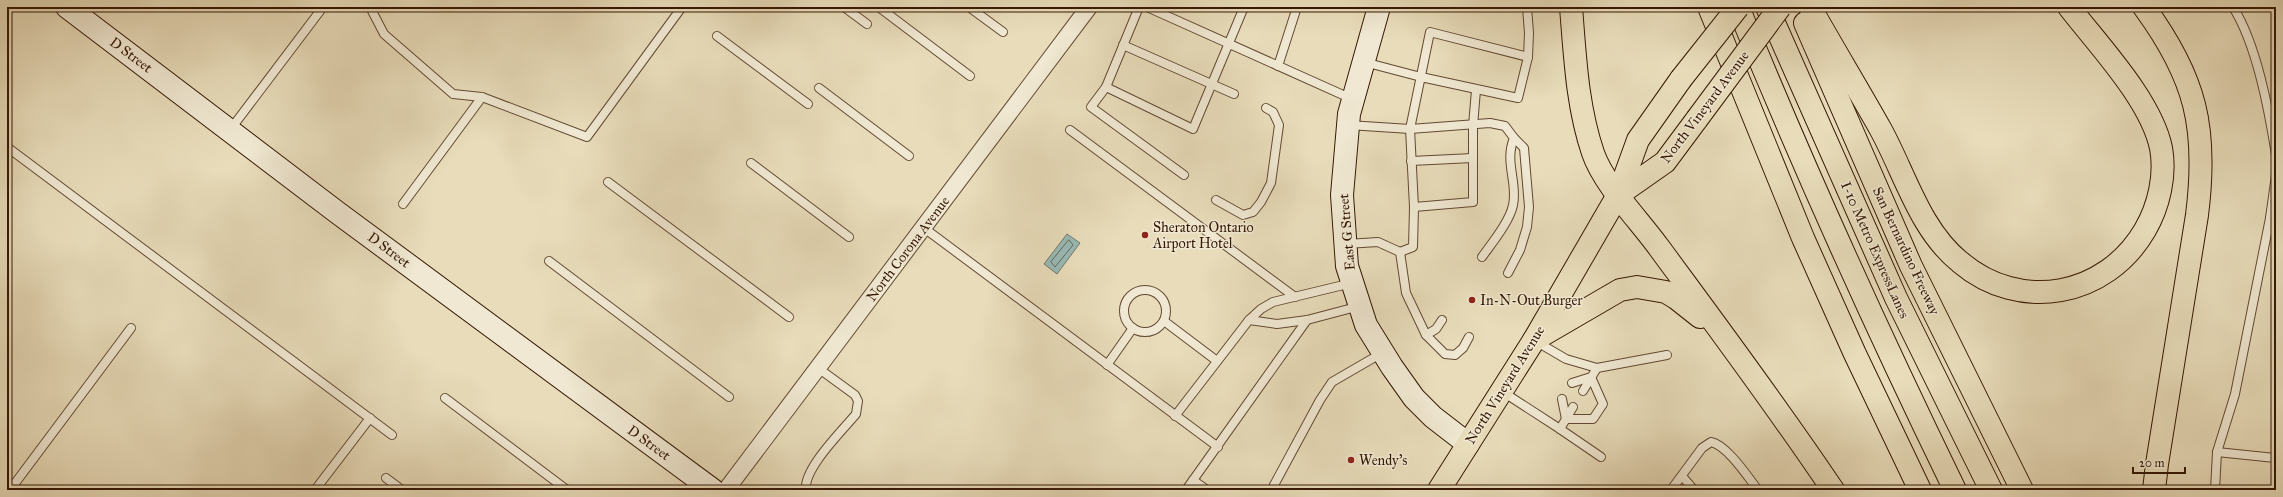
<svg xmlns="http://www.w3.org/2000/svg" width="2283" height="497" viewBox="0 0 2283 497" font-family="'IM FELL Great Primer',serif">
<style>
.water{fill:#98bab5;stroke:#70796e}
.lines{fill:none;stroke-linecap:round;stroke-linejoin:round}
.shore{stroke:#66695c;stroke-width:1}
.lane-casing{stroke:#624932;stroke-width:10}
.street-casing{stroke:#624932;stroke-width:18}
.secondary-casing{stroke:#351804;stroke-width:24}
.primary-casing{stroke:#351804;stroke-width:24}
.highway-casing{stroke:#351804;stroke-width:24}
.lane{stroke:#f0e8d2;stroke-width:8}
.street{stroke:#f0e8d2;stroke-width:16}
.secondary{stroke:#f0e8d2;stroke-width:22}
.primary{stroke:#e8dcba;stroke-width:22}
.highway{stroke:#e8dcba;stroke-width:22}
.primary-bridge-casing{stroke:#351804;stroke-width:24;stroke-linecap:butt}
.primary-bridge{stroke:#e8dcba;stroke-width:22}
.poi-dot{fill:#8f2418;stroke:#f0e8d2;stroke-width:1.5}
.labels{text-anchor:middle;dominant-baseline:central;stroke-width:3;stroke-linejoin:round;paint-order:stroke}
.street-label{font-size:14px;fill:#351804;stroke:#f0e8d2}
.poi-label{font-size:14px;fill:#351804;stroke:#f0e8d2;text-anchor:start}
</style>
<rect width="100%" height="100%" fill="#e8dcba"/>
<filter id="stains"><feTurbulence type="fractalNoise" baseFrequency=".005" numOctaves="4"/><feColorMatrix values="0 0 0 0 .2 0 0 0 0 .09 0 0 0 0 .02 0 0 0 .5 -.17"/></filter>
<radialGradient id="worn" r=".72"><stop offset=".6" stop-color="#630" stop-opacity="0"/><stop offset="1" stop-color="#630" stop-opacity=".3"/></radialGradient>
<path class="water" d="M1067,234L1080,243L1057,274L1044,264Z"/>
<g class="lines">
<path class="shore" d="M1069,240L1073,245L1055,267L1051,262Z"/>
<defs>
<g id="lane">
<path d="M370,7L384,34L453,94L482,97L587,137L682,7"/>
<path d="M844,7L867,24"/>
<path d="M969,7L1003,32"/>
<path d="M1139,7L1106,87L1091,107L1184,175"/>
<path d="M1147,7L1352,99"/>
<path d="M1527,7L1529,33L1528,57"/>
<path d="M2233,7C2257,45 2269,111 2276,155"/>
<path d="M880,8L970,76"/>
<path d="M717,36L808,104"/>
<path d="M1123,45L1234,94"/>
<path d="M1364,62L1421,77L1518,98L1528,57L1430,32L1410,129L1414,207L1473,202V126L1476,90"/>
<path d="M1278,66L1297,7"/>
<path d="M1106,87L1193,129L1244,7"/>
<path d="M819,88L909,156"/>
<path d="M1348,125L1410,129L1490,123L1505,126L1514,138C1504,162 1518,183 1513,205C1510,221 1492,243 1482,257"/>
<path d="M230,130L323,7"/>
<path d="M1070,130L1295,297"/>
<path d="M7,147L392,435"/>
<path d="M1411,161L1473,158"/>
<path d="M751,163L849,237"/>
<path d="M2276,175L2270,218H2276"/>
<path d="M608,182L789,317"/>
<path d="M1216,200L1243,215L1253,212L1261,202L1271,183L1279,125L1273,112L1266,108"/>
<path d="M403,204L482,97"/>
<path d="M924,228L1218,447"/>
<path d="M1346,244L1378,242L1400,252L1413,247L1414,207"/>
<path d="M1400,252L1406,293L1426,335L1436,329L1442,320"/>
<path d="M549,261L729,397"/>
<path d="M1508,273L1520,250L1527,227L1529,207L1524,148L1514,138"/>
<circle cx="1145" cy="311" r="21"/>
<path d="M1249,320L1277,324L1307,320L1360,306"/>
<path d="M1164,321L1217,361"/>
<path d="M1426,335L1445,354L1455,355L1463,348L1469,337"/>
<path d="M1537,342L1566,359L1597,368L1583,391"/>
<path d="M1107,365L1133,328"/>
<path d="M1597,368L1667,355"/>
<path d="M1503,392L1560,429L1573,407"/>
<path d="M445,398L567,490"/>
<path d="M1562,399L1566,419H1593L1603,404L1591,377L1572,383"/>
<path d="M1175,416L1249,320L1261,309L1273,302L1352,283"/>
<path d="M1560,429L1601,457"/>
<path d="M2217,452L2275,458"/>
<path d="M1682,476L1694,490"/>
<path d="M386,478L402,490"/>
<path d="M1193,480L1207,490"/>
<path d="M10,490L131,328"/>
<path d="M315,490L370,418"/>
<path d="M806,490C803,469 842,431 856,414L858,401L855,395L818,368"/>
<path d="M1186,490L1307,320"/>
<path d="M1278,490L1274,485L1320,400L1332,382L1382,353"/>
<path d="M1671,490L1702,448L1711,442C1727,445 1748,477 1758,490"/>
<path d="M2215,490L2217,452L2235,394L2270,218"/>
</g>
<path id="street" d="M726,490L1089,7"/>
<g id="secondary">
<path d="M67,7L338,213L713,490"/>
<path d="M1379,7L1349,114L1342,195L1347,266L1366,325L1392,367L1414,398L1433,417L1468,444"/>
</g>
<g id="primary">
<path d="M1618,195L1665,162L1697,119"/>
<path d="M1439,490L1534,340L1618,195L1638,140L1681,79"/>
</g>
<g id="highway">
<path d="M1571,7C1575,56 1577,106 1593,153C1604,185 1640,221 1660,249C1719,329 1778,408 1833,490"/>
<path d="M1709,7L1803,238L1855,354L1920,490"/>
<path d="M1738,7C1805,171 1877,330 1955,490"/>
<path d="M1767,7L1896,298L1991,490"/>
<path d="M1810,7C1833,48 1858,89 1881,130C1905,174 1920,230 1960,262C2020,313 2106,297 2145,230C2159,206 2166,175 2161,148C2151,100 2099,46 2069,7"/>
<path d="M2144,7C2196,78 2208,128 2197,215L2157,464L2154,490"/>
<path d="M1805,23L1911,266L2022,490"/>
<path d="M1534,340L1620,290L1637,287L1666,292L1676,298L1700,317"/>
</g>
</defs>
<use href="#lane" class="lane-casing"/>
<use href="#street" class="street-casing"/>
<use href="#secondary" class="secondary-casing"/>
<use href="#primary" class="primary-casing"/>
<use href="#highway" class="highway-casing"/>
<use href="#lane" class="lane"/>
<use href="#street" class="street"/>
<use href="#secondary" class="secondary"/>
<use href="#primary" class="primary"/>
<use href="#highway" class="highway"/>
<defs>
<g id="primary-bridge">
<path d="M1681,79L1738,7"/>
<path d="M1697,119L1780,7"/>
</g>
</defs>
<use href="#primary-bridge" class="primary-bridge-casing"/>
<use href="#primary-bridge" class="primary-bridge"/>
</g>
<g class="poi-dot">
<circle cx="1145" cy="235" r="4"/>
<circle cx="1472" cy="300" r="4"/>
<circle cx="1351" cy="460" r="4"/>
</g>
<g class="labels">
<g class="street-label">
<text transform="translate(131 55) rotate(37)">D Street</text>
<text transform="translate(1705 107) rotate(-53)">North Vineyard Avenue</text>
<text transform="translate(1347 232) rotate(-95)">East G Street</text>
<text transform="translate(908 249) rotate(-53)">North Corona Avenue</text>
<text transform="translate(389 250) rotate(37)">D Street</text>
<text transform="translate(1875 250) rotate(66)">I-10 Metro ExpressLanes</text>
<text transform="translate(1906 251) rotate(65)">San Bernardino Freeway</text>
<text transform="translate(1505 385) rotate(-58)">North Vineyard Avenue</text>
<text transform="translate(649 443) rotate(36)">D Street</text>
</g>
<g class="poi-label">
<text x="1153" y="227">Sheraton Ontario<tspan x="1153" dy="16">Airport Hotel</tspan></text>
<text x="1480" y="300">In-N-Out Burger</text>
<text x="1359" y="460">Wendy's</text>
</g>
</g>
<rect width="2283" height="497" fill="none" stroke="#e8dcba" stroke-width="24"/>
<rect x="8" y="8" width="2267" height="481" fill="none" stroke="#351804" stroke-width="2"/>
<rect x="12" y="12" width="2259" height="473" fill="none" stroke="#351804"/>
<path d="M2133 467v6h52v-6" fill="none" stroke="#351804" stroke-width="2"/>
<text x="2139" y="467" font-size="12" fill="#351804" stroke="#f0e8d2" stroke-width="3" paint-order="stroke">20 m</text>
<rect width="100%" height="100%" filter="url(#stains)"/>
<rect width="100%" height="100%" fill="url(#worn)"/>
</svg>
